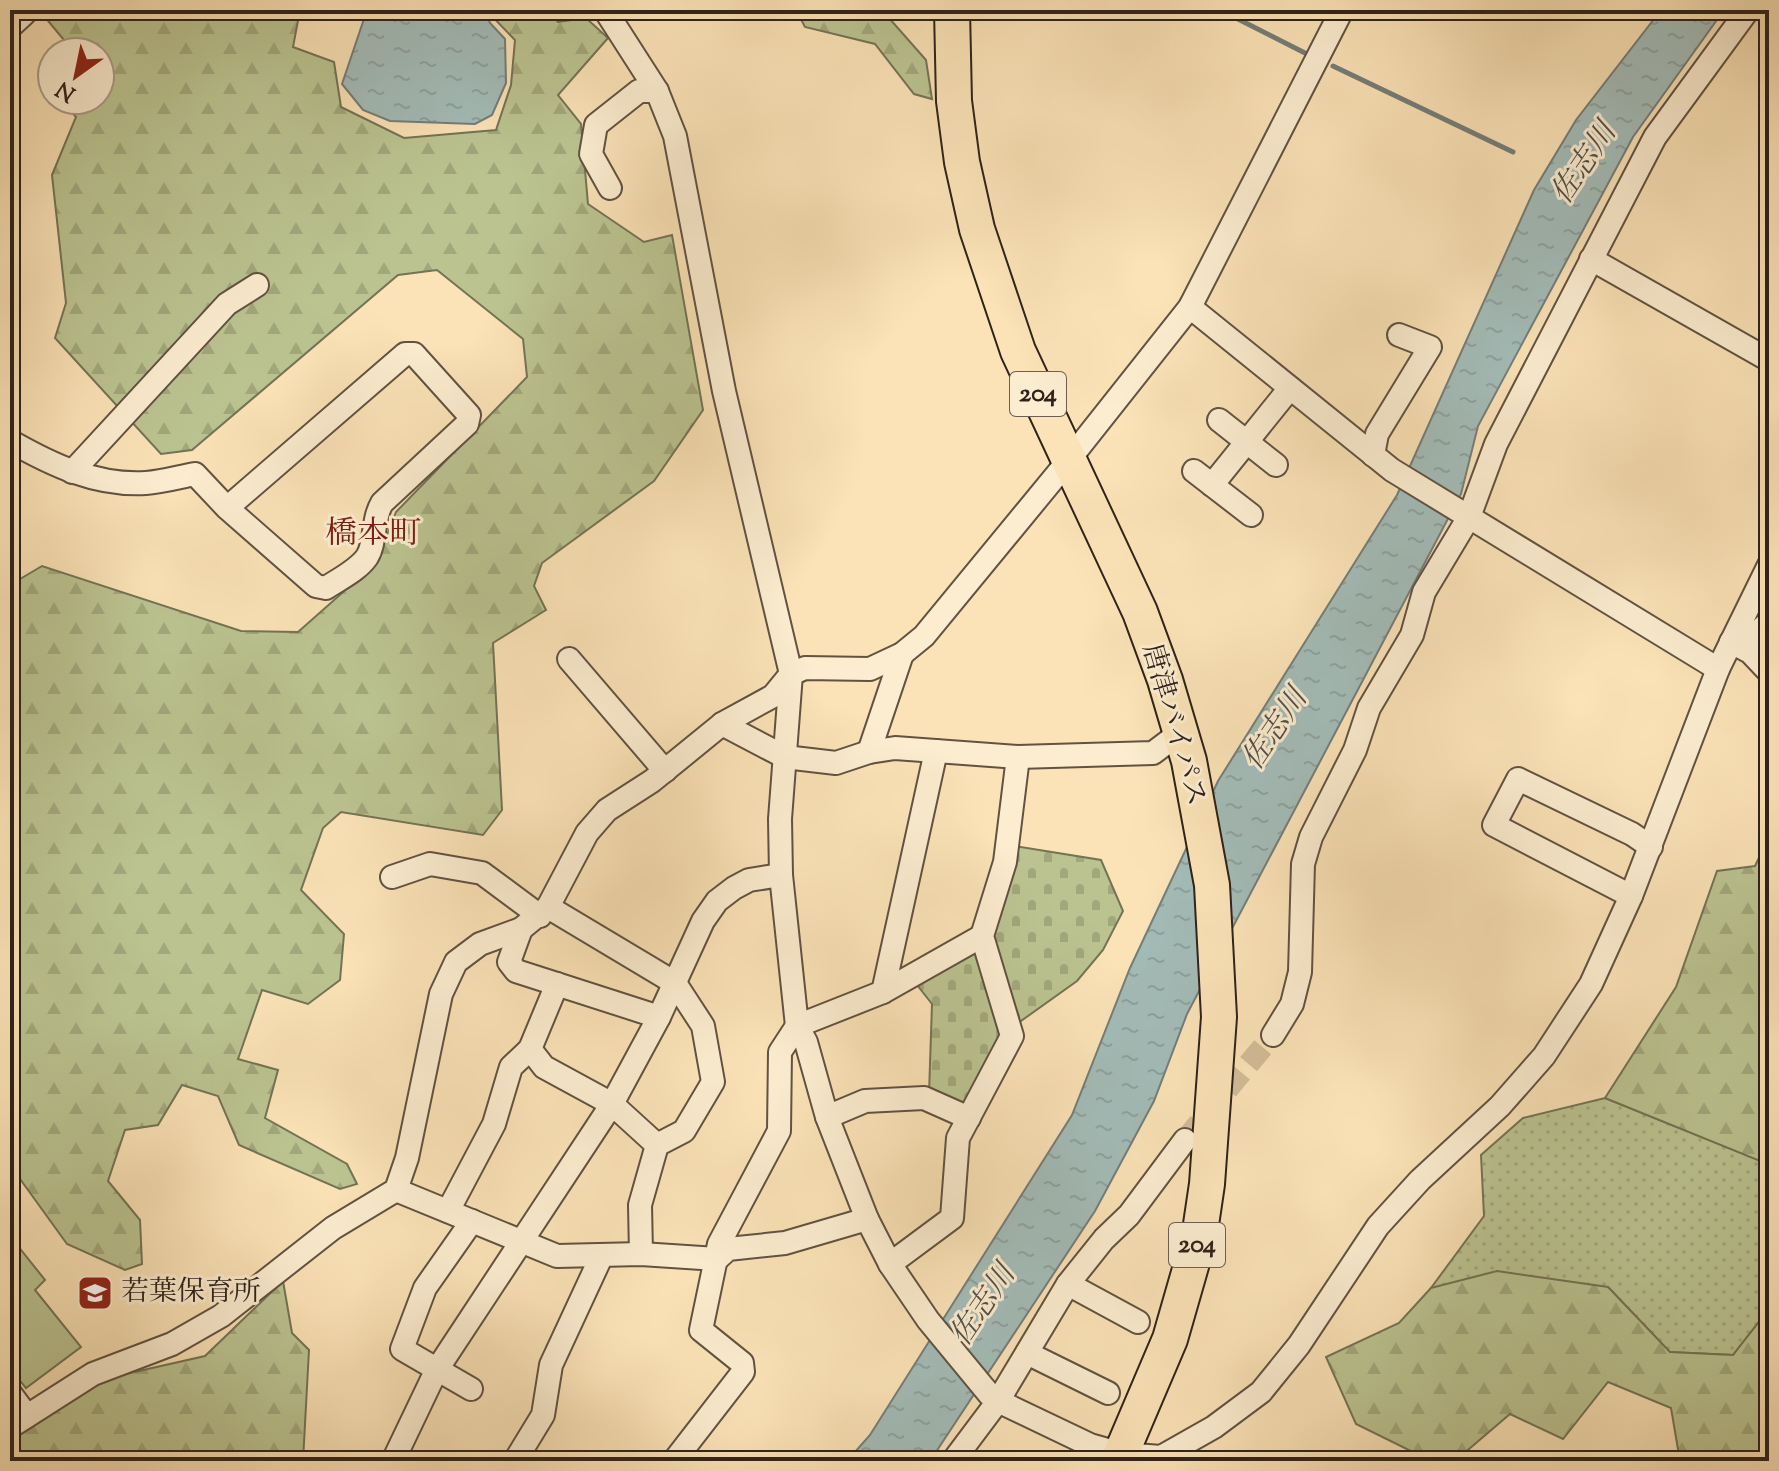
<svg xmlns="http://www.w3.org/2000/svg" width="1779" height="1471" viewBox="0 0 1779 1471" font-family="'Sorts Mill Goudy','Noto Serif JP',serif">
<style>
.grass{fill:url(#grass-dots);stroke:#747356;stroke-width:2}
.forest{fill:url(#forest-firs);stroke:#747356;stroke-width:2}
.cemetery{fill:url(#cemetery-stones);stroke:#747356;stroke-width:2}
.park{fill:#bbc491;stroke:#747356;stroke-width:2}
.water{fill:url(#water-ripples);stroke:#747e79;stroke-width:2}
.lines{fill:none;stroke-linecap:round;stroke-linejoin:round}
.stream{stroke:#747e79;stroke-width:5}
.minor-tunnel{stroke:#d2bc98;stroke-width:22;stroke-dasharray:22 11;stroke-linecap:butt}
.minor-casing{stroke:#615242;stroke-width:26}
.highway-casing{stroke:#2e221b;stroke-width:38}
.minor{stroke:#fcedd0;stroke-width:22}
.highway{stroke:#fbe3b7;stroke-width:34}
.labels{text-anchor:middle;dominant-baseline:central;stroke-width:6;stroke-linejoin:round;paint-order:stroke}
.shield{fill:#fcedd0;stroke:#6c5f51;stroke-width:2}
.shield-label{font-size:26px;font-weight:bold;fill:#2e221b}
.street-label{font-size:28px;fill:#2e221b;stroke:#fcedd0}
.poi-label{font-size:28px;fill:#2e221b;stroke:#fcedd0;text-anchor:start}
.water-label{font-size:30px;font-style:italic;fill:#51504a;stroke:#fcedd0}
.quarter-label{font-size:32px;fill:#7a1f14;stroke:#fcedd0}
</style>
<defs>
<pattern id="grass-dots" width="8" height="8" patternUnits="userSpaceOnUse" patternTransform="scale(2)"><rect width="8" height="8" fill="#bbc491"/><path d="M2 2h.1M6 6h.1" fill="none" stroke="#a1a87c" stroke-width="1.8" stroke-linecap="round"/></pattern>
<pattern id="forest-firs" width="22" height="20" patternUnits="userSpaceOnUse" patternTransform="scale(2)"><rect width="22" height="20" fill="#bbc491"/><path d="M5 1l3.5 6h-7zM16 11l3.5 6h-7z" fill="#a1a87c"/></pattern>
<pattern id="cemetery-stones" width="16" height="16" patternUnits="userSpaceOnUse" patternTransform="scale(2)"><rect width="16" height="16" fill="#bbc491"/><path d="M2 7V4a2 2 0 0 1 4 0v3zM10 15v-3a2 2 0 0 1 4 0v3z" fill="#a1a87c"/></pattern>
<pattern id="water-ripples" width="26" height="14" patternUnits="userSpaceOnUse" patternTransform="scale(2)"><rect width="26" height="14" fill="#a3bcb8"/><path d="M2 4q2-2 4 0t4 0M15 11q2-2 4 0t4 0" fill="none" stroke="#8da19e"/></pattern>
</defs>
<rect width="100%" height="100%" fill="#fbe3b7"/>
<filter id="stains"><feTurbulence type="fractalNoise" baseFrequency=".0025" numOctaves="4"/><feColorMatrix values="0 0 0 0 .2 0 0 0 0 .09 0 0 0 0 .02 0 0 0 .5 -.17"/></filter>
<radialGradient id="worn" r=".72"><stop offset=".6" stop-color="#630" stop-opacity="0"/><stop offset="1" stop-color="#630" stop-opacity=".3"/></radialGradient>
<path class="grass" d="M1605,1098L1759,1160L1769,1157V1309L1733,1355L1669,1352L1608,1287L1431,1288L1484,1216L1481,1155L1523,1118Z"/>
<g class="forest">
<path d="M39,10H300L293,47L334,62L341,107L404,138L496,130L511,85L515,40L486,10H548L558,22L586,18L608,38L558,95L581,124L588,204L644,242L672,235L703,410L654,481L542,563L534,586L546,610L493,643L502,810L483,835L341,812L323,828L301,890L344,934L340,980L308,1004L262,990L238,1059L278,1070L265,1118L347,1164L357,1184L340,1189L239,1145L218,1096L182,1085L158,1125L125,1130L108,1181L140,1220L142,1264L125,1270L67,1244L15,1172L10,1170V585L42,566L241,631L298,632L376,563L396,512L527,377L523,339L437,270L398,275L192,450L161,454L55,338L66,303L52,175L76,117L61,100H100V52H67L69,46Z"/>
<path d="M796,10H882L926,60L932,99L914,94L875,44L805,27Z"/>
<path d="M1769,837V1157L1760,1161L1605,1098L1676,987L1717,871L1755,866Z"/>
<path d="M1497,1271L1608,1287L1670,1352L1733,1355L1769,1309V1461H1680L1671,1408L1608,1382L1563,1439L1510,1414L1455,1461H1431L1356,1424L1326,1357L1399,1323L1431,1288Z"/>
<path d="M283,1281L292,1333L309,1350L303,1461H10V1436L108,1378L205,1356Z"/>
</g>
<path class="cemetery" d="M1014,846L1101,860L1123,911L1103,950L1077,981L1007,1031L967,1110L929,1094L932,1004L914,981L988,937Z"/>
<path class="park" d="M10,1236L45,1280L35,1290L81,1347L26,1388L10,1368Z"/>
<g class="water">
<path d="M367,10H485L490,23L505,39L506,83L492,115L475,124L390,121L363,110L342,84Z"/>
<path d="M1661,10H1724L1633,137L1478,426L1461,494L1187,1014L1154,1101L1095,1211L930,1461H847L870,1435L1072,1115L1130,968L1218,781L1397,495L1534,190L1576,120Z"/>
</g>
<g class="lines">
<g class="stream">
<path d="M1220,10L1305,53"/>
<path d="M1333,66L1513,152"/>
</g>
<path class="minor-tunnel" d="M1185,1140L1273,1035"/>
<defs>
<g id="minor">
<path d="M605,10L657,91L675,136L724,391L791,674L780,819L781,875L797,1026L806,1042L827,1117L867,1219L890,1264L928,1320L989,1394L998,1401L1090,1445L1122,1454L1161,1457L1214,1427L1261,1392L1299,1345L1378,1226L1420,1180L1500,1106L1544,1056L1591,984L1631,896L1718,669L1769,565"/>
<path d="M10,27L24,14"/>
<path d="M610,188L591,154L596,125L639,91H657"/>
<path d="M1591,259L1769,360"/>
<path d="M1190,307L1392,470L1718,669"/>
<path d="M1219,420L1276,465"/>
<path d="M10,441C52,465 96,486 146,483C162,482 179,477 195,474L227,508L316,586L326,588C339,579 357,571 367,557C376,543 372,520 382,503L467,424L469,415L414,354H405L227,508"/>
<path d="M1373,455L1377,434L1430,347L1399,335"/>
<path d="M1194,471L1251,515"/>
<path d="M72,472L227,304L257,285"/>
<path d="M1212,485L1290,388"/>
<path d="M1731,642L1750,652L1769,672"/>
<path d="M1731,642L1755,634L1769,622"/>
<path d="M569,659L665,771"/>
<path d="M722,724L785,757L836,763L869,752L895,748L1018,757L1153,753L1181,732"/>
<path d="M869,752L902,654"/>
<path d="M392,877L430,864L482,873L540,916"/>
<path d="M1631,896L1494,825L1518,779L1632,834L1651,847"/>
<path d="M548,907L675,983L703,1026L713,1082L684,1131L657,1145L640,1205L641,1254"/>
<path d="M521,929L509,962L516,971L659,1017"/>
<path d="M883,992L936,751"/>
<path d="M1273,1035L1292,1004L1300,972L1303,864L1311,837L1355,750L1369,708L1412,635L1424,592L1469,517L1496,444L1655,137L1748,10"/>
<path d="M530,1049L544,1067L612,1104L657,1145"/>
<path d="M827,1117L865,1101L924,1098L969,1118"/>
<path d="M396,1190L557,1256L641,1254L717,1259L728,1249L785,1243L867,1219"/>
<path d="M448,1211L494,1124L511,1067L530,1049L557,984"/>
<path d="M890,1264L952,1218L958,1138L1012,1036L982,936L1005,862L1018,757"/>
<path d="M1068,1284L1138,1322"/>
<path d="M1027,1353L1108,1393"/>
<path d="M471,1389L402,1349L425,1288L472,1221"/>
<path d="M10,1393L27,1416"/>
<path d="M10,1427L93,1374L172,1344L221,1316L333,1228L396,1190L407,1158L441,994L456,962L480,944L521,929L548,907L587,833L607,810L652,781L722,724L773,696L791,674L805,668L870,669L902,654L924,636L1068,461L1190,307L1342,10"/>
<path d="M393,1461L436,1371L612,1104L659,1017L703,921L717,901L734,888L749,880L781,875"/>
<path d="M515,1461L543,1415L551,1365L602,1255"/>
<path d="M674,1461L743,1372L742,1363L701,1330L719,1244L779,1131L780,1052L797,1026L883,992L982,936"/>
<path d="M953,1461L998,1401L1068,1284L1104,1239L1129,1215L1185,1140"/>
</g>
<path id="highway" d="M952,10L954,101L962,162L977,229L1018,351L1140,612L1165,680L1189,761L1212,885L1219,1017L1207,1184L1199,1238L1170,1339L1118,1461"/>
</defs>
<use href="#minor" class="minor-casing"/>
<use href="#highway" class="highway-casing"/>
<use href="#minor" class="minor"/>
<use href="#highway" class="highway"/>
</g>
<defs>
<symbol id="school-square" viewBox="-11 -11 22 22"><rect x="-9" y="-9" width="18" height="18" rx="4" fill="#8f2418" stroke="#fcedd0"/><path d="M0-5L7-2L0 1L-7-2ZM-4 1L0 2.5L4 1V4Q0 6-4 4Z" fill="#fff"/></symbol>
</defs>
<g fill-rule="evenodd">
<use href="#school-square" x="75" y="1273" width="40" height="40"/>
</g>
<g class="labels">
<g class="shield">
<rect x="1010" y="372" width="56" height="44" rx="6"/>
<rect x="1169" y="1223" width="56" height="44" rx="6"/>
</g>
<g class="shield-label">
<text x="1038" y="394">204</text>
<text x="1197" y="1245">204</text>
</g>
<g class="street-label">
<text transform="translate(1173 725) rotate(74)">唐津バイパス</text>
</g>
<g class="poi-label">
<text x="121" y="1293">若葉保育所</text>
</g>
<g class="water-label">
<text transform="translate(1585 164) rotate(-56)">佐志川</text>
<text transform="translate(1276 730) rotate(-56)">佐志川</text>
<text transform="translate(984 1306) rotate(-56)">佐志川</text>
</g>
<g class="quarter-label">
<text x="373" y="535">橋本町</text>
</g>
</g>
<rect width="1779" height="1471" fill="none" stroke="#fbe3b7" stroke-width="40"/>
<rect x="12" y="12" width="1755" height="1447" fill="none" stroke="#2e221b" stroke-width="4"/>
<rect x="20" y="20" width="1739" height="1431" fill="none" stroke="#2e221b" stroke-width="2"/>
<g transform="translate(76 76) rotate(213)"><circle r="38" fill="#fcedd0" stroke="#aa9c88" stroke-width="2"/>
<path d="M0-6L14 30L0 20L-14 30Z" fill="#8f2418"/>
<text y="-12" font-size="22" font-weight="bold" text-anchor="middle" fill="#2e221b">N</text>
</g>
<rect width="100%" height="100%" filter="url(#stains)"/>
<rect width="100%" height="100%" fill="url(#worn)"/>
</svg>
